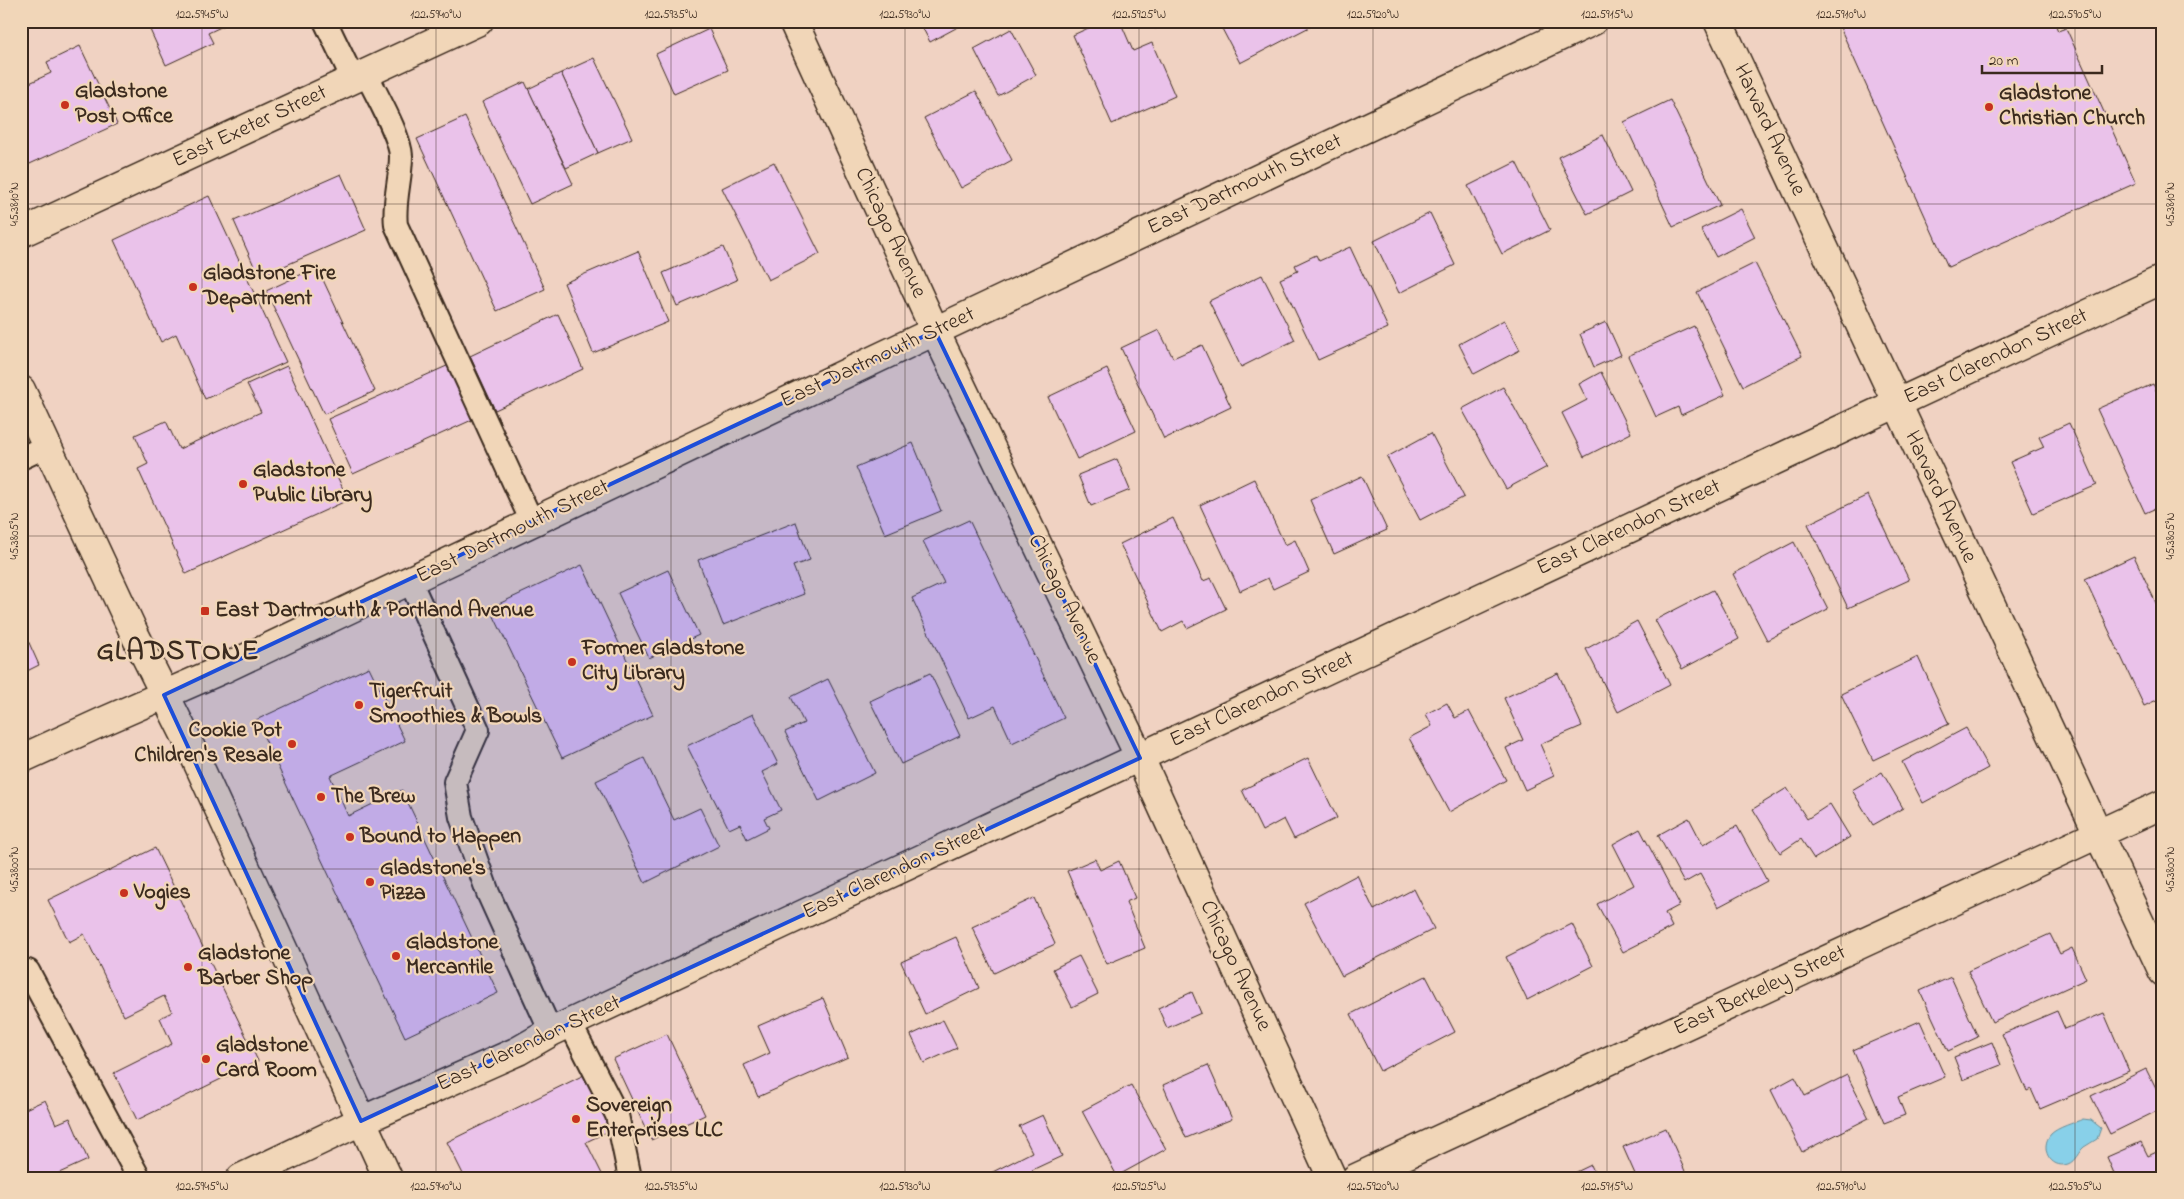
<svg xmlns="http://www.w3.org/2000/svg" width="2184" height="1199" viewBox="0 0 2184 1199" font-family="'Indie Flower',sans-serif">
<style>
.water{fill:#88d0e9;stroke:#698e98}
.building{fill:#eac2ea;stroke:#3b2a1e}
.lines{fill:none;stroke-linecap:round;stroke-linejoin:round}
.service-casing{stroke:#3b2a1e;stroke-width:26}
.minor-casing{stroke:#3b2a1e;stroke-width:31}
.tertiary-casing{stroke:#3b2a1e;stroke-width:31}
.service{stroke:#f1d6b8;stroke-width:22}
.minor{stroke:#f1d6b8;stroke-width:28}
.tertiary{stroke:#f1d6b8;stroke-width:28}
.marked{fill:#1d4ed8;fill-opacity:0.2;stroke:#1d4ed8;stroke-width:4;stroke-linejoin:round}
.ticks{fill:none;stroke:#3b2a1e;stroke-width:1;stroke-opacity:0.45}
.poi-dot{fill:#c8321e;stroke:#f1d6b8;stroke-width:2}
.labels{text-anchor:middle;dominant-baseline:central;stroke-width:4.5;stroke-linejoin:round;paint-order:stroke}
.poi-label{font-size:22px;font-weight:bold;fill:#3b2a1e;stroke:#f1d6b8;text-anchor:start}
.street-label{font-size:22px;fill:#3b2a1e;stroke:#f1d6b8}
.district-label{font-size:28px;font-weight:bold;letter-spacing:1px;fill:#3b2a1e;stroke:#f1d6b8}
.neatline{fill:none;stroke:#3b2a1e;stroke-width:2}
.ticks-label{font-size:12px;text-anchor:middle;fill:#3b2a1e}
</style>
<rect width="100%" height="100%" fill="#f0d2c2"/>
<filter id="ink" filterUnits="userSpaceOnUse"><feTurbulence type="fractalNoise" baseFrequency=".02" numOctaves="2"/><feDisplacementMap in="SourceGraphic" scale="10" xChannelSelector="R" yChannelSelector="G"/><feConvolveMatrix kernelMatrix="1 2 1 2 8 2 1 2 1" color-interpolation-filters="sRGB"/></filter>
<g filter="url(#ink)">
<path class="water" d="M2083,1119L2091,1120L2101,1128L2097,1139C2093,1142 2088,1144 2084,1147C2078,1152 2076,1161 2068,1164C2050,1170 2039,1147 2051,1134C2058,1127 2074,1123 2083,1119Z"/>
<g class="building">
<path d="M146,21H223L225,25L208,33L213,43L166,65Z"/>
<path d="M919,21H969L930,42Z"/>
<path d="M1104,21H1120L1133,51L1152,43L1175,96L1112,124L1073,35Z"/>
<path d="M1151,21H1171L1155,29Z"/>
<path d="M1218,21H1321L1240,63Z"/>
<path d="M1841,21H2054L2058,31L2066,28L2136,183L1948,267L1838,23Z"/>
<path d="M709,29L728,70L674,94L656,54Z"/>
<path d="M1011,29L1036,75L998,96L974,49Z"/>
<path d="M80,46L117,124L21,168V87L51,73L47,62Z"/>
<path d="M594,58L632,138L598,153L561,73Z"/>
<path d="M561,73L598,153L566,168L528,89Z"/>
<path d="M525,82L573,184L530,204L482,102Z"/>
<path d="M976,91L1012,160L961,188L924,118Z"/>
<path d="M1670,100L1720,205L1673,227L1624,122Z"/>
<path d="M465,117L545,289L497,311L417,139Z"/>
<path d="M1603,135L1631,192L1587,214L1558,157Z"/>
<path d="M774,162L820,254L768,280L722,188Z"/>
<path d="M1516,162L1550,230L1502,254L1468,186Z"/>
<path d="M341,174L366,230L259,277L234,221Z"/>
<path d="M209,196L286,362L205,399L176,334L161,342L114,240Z"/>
<path d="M1741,209L1755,237L1716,257L1701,229Z"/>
<path d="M1430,213L1455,265L1399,293L1374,241Z"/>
<path d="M723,247L737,280L677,306L663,273Z"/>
<path d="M1350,247L1388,328L1318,360L1280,279L1298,271L1295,265L1316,255L1319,261Z"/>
<path d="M638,251L668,322L593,353L564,283Z"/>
<path d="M1755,263L1802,356L1743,386L1697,292Z"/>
<path d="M317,267L375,391L324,414L266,291Z"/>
<path d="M1262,275L1295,340L1241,367L1209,301Z"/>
<path d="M558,314L583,369L495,410L470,356Z"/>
<path d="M1504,320L1520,350L1474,374L1459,344Z"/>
<path d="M1606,322L1621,355L1594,367L1580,334Z"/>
<path d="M1694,326L1725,395L1681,415L1678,407L1656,417L1628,356Z"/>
<path d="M1159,330L1173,358L1202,345L1231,407L1164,439L1121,348Z"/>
<path d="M449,365L474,419L353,474L328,419Z"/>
<path d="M287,366L348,500L186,574L138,469L148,464L135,435L166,421L179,449L261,412L247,384Z"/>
<path d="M1107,369L1136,431L1077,459L1048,397Z"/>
<path d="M1601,372L1631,433L1584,457L1562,413L1587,400L1579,384Z"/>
<path d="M2153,384L2163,405V505L2145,513L2097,409Z"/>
<path d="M1503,387L1547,467L1506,489L1462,409Z"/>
<path d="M2069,423L2097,485L2033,513L2010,462L2044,447L2039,437Z"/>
<path d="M1431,433L1464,497L1420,520L1387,457Z"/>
<path d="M913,443L941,511L885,534L856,467Z"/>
<path d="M1117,459L1130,490L1091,506L1078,475Z"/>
<path d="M1362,476L1387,530L1334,554L1310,500Z"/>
<path d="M1254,479L1285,545L1295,540L1309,572L1273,589L1268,578L1240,591L1200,505Z"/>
<path d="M1868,495L1909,580L1848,608L1808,524Z"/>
<path d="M1173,518L1203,581L1211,578L1226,609L1187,628L1183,621L1162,632L1120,544Z"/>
<path d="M969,520L1064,718L1012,743L995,706L969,718L912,598L944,583L923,541Z"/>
<path d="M796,522L810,560L793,566L804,594L723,625L698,560Z"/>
<path d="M1794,542L1828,609L1767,640L1733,574Z"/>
<path d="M2134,556L2163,618V697L2144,706L2085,579Z"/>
<path d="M582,565L653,715L562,758L490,608Z"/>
<path d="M668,570L699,635L649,658L618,593Z"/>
<path d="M1713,590L1739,639L1682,669L1655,620Z"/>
<path d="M1637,621L1670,685L1618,712L1586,649Z"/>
<path d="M21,625L39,665L21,674Z"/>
<path d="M1918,657L1949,724L1873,760L1841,694Z"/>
<path d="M369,667L405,741L330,776L348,816L402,790L498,993L405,1037L256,720Z"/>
<path d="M930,673L960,736L901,764L870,701Z"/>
<path d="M1558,673L1582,726L1540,744L1554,776L1525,790L1506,748L1523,740L1504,698Z"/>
<path d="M828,679L875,773L819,801L785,732L804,723L791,697Z"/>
<path d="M1447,703L1455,718L1469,711L1506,780L1449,812L1409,738L1432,726L1426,714Z"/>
<path d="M753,714L778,764L762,772L781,810L764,818L769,828L747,839L740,824L729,829L687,746Z"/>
<path d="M1966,728L1988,768L1923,803L1902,762Z"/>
<path d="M644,758L674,820L700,808L719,846L645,883L596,781Z"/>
<path d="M1308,758L1337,818L1294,839L1284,819L1262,831L1242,790Z"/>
<path d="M1882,772L1903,808L1873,825L1852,790Z"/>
<path d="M1787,788L1807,819L1830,804L1850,837L1814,859L1801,839L1780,853L1753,809Z"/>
<path d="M1689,818L1703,845L1737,826L1767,881L1718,907L1700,874L1684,883L1658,835Z"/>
<path d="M1640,829L1680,905L1665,913L1672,927L1623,952L1597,904L1634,885L1613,844Z"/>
<path d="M155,848L258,1061L137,1120L114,1073L172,1044L160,1018L172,1012L164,996L124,1016L84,934L69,942L48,900Z"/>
<path d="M1095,859L1100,870L1119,861L1135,898L1126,902L1145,948L1107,964L1067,871Z"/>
<path d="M1357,875L1374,910L1414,889L1434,929L1342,976L1304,903Z"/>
<path d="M1034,898L1055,944L994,973L972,927Z"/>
<path d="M1572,924L1593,966L1527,1000L1506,957Z"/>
<path d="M2050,934L2060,954L2072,948L2086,979L1992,1022L1968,971Z"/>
<path d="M956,937L979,988L925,1014L901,962Z"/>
<path d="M1079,956L1098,994L1072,1007L1053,969Z"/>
<path d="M1426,976L1455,1032L1380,1071L1351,1014Z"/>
<path d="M1951,977L1978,1037L1948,1051L1920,991Z"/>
<path d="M1192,992L1201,1013L1167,1028L1158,1008Z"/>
<path d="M823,998L848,1057L758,1097L744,1065L770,1053L758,1026Z"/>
<path d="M2057,1011L2065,1029L2104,1013L2129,1071L2040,1109L2031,1089L2027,1091L2002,1034Z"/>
<path d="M943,1020L957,1048L924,1063L911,1035Z"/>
<path d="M1920,1021L1945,1077L1898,1097L1905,1115L1884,1123L1853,1050Z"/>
<path d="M667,1034L705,1115L651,1140L613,1059Z"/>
<path d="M1992,1042L2001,1065L1963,1080L1954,1057Z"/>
<path d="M1208,1065L1232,1119L1186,1138L1163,1085Z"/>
<path d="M2146,1069L2163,1103V1108L2110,1134L2091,1096Z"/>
<path d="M584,1075L611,1130L586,1142L604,1178H465L447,1142Z"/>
<path d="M1847,1075L1869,1118L1802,1152L1771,1090L1795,1077L1805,1096Z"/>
<path d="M1131,1085L1166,1149L1117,1176L1082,1111Z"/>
<path d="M45,1100L56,1124L70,1118L88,1160L48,1178H21V1111Z"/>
<path d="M1043,1115L1062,1156L1032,1170L1036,1178H981L1032,1152L1019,1126Z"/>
<path d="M1666,1128L1688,1178H1627L1635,1174L1623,1147Z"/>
<path d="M2141,1142L2148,1156L2163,1149V1178H2116L2107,1157Z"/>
<path d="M1591,1165L1597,1178H1564Z"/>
</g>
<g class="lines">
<defs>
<g id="service">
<path d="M325,21L353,79"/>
<path d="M366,73C375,93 400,135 401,156C401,179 393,202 396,225L532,522"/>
<path d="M21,458L47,446"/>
<path d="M410,581L478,730L455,782L461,817L488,893L551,1032"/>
<path d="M21,969L28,971L139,1178"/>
<path d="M570,1023L617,1115L630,1178"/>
</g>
<g id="minor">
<path d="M793,21L935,331L1140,758L1332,1178"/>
<path d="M1718,21L2163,972"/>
<path d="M21,233L479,21"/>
<path d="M241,1178L361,1121L518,1051L551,1032L2163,279"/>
<path d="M1356,1178L2163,804"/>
</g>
<g id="tertiary">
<path d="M21,390L135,635L184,733L388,1178"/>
<path d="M21,759L102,722L223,669L935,331L1593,21"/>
</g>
</defs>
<use href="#service" class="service-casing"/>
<use href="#minor" class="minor-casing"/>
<use href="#tertiary" class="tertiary-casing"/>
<use href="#service" class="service"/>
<use href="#minor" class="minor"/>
<use href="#tertiary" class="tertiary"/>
</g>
</g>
<path class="marked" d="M935,331L1140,758L361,1121L164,695Z"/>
<path class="ticks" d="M202,21V1178M436,21V1178M671,21V1178M905,21V1178M1139,21V1178M1373,21V1178M1607,21V1178M1841,21V1178M2075,21V1178M21,204H2163M21,536H2163M21,869H2163"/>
<g class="poi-dot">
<circle cx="65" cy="105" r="5"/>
<circle cx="1989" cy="107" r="5"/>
<circle cx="193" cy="287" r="5"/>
<circle cx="243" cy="484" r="5"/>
<rect x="200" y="606" width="10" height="10" rx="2.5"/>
<circle cx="572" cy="662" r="5"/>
<circle cx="359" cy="705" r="5"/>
<circle cx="292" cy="744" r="5"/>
<circle cx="321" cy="797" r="5"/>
<circle cx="350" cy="837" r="5"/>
<circle cx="370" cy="882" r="5"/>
<circle cx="124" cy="893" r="5"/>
<circle cx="396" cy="956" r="5"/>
<circle cx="188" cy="967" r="5"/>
<circle cx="206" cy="1059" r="5"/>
<circle cx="576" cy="1119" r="5"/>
</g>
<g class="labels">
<g class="poi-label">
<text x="75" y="92">Gladstone<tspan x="75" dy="25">Post Office</tspan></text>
<text x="1999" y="94">Gladstone<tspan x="1999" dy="25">Christian Church</tspan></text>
<text x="203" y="274">Gladstone Fire<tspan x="203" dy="25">Department</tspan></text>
<text x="253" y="471">Gladstone<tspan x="253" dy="25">Public Library</tspan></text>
<text x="215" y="611">East Dartmouth &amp; Portland Avenue</text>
<text x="582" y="649">Former Gladstone<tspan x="582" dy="25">City Library</tspan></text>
<text x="369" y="692">Tigerfruit<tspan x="369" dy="25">Smoothies &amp; Bowls</tspan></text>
<text x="282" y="731" text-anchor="end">Cookie Pot<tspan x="282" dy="25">Children's Resale</tspan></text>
<text x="331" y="797">The Brew</text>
<text x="360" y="837">Bound to Happen</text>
<text x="380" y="869">Gladstone's<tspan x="380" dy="25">Pizza</tspan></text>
<text x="134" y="893">Vogies</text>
<text x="406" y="943">Gladstone<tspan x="406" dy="25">Mercantile</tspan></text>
<text x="198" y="954">Gladstone<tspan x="198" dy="25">Barber Shop</tspan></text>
<text x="216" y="1046">Gladstone<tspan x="216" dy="25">Card Room</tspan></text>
<text x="586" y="1106">Sovereign<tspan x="586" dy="25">Enterprises LLC</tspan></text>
</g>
<g class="street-label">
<text transform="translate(250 127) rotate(-25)">East Exeter Street</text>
<text transform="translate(1769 130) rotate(65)">Harvard Avenue</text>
<text transform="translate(1245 185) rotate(-25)">East Dartmouth Street</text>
<text transform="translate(890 233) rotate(65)">Chicago Avenue</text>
<text transform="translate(1996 357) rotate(-25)">East Clarendon Street</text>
<text transform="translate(878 358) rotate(-25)">East Dartmouth Street</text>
<text transform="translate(1940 497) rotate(65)">Harvard Avenue</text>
<text transform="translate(1629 528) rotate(-25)">East Clarendon Street</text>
<text transform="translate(513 532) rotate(-26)">East Dartmouth Street</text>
<text transform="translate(1064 599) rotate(64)">Chicago Avenue</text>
<text transform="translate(1262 700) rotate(-25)">East Clarendon Street</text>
<text transform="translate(895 872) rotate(-25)">East Clarendon Street</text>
<text transform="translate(1235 966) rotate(65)">Chicago Avenue</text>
<text transform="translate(1760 991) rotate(-25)">East Berkeley Street</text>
<text transform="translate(529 1044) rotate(-25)">East Clarendon Street</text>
</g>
<g class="district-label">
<text x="178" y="652">GLADSTONE</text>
</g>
</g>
<rect width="2184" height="1199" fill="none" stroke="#f1d6b8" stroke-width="55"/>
<path d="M1982 65v8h120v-8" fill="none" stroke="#3b2a1e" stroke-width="2.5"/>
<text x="1989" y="65" font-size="15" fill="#3b2a1e" stroke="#f1d6b8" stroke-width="4" paint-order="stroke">20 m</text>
<rect x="28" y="28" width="2128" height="1144" class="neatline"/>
<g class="ticks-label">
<text x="202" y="18">122.5945°W</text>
<text x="436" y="18">122.5940°W</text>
<text x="671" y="18">122.5935°W</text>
<text x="905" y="18">122.5930°W</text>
<text x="1139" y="18">122.5925°W</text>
<text x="1373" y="18">122.5920°W</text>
<text x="1607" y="18">122.5915°W</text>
<text x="1841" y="18">122.5910°W</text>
<text x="2075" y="18">122.5905°W</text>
<text transform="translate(14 204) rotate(-90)" y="4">45.3810°N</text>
<text transform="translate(2170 204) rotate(-90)" y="4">45.3810°N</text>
<text transform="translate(14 536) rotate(-90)" y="4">45.3805°N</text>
<text transform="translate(2170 536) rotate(-90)" y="4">45.3805°N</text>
<text transform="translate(14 869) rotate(-90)" y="4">45.3800°N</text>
<text transform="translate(2170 869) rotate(-90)" y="4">45.3800°N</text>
<text x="202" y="1190">122.5945°W</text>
<text x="436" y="1190">122.5940°W</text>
<text x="671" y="1190">122.5935°W</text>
<text x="905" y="1190">122.5930°W</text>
<text x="1139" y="1190">122.5925°W</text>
<text x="1373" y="1190">122.5920°W</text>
<text x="1607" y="1190">122.5915°W</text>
<text x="1841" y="1190">122.5910°W</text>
<text x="2075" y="1190">122.5905°W</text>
</g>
</svg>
